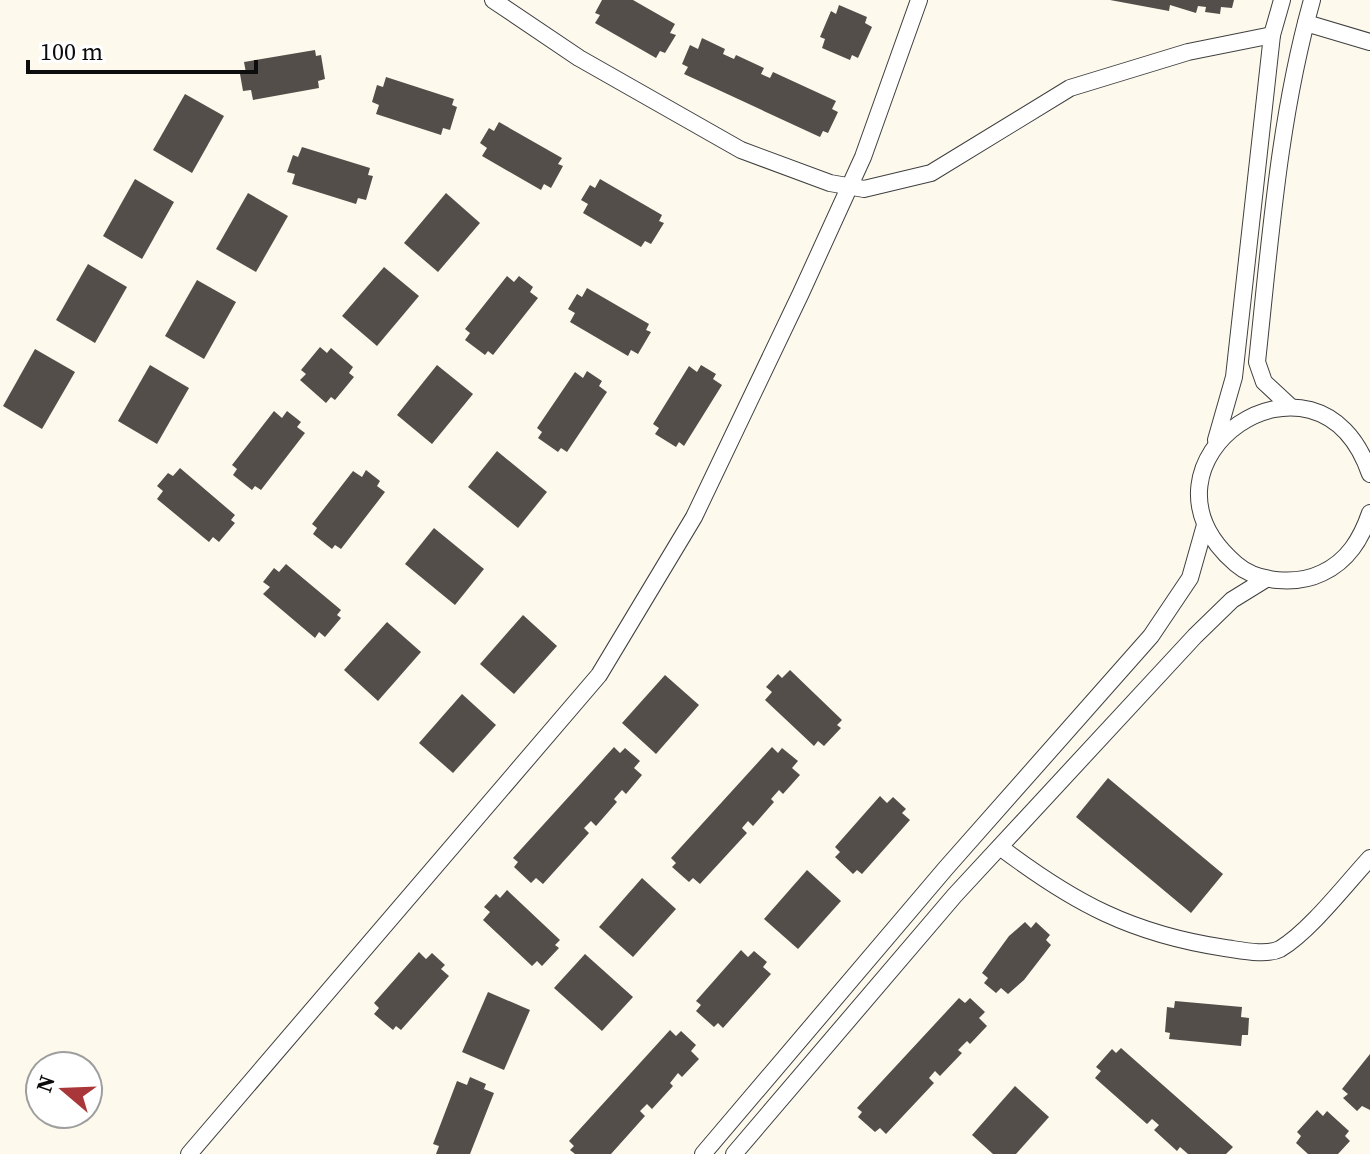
<svg xmlns="http://www.w3.org/2000/svg" width="1370" height="1154" viewBox="0 0 1370 1154" font-family="'Source Serif 4',serif">
<style>
.building{fill:#534e4a}
.lines{fill:none;stroke-linecap:round;stroke-linejoin:round}
.minor-casing{stroke:#3f3f3f;stroke-width:18}
.minor{stroke:#fff;stroke-width:16}
</style>
<rect width="100%" height="100%" fill="#fdfaed"/>
<g class="building">
<path d="M602,0H633L675,24L670,33L676,35L665,53L660,51L656,58L595,23L600,15L595,13Z"/>
<path d="M1110,0H1234L1232,8L1221,7L1220,14L1205,12L1206,7L1198,6L1196,13L1170,5L1169,11Z"/>
<path d="M839,5L867,17L865,23L872,27L858,58L852,55L850,60L822,48L825,39L820,37L831,11L836,14Z"/>
<path d="M702,38L725,49L723,54L734,59L736,55L764,68L761,74L770,78L773,72L836,101L832,109L838,112L828,133L823,131L820,137L684,74L688,67L682,64L690,45L698,49Z"/>
<path d="M315,50L316,56L321,55L325,79L318,81L319,88L253,100L251,90L243,91L240,74L246,73L244,62Z"/>
<path d="M386,77L454,99L452,105L457,107L450,130L443,128L441,135L376,114L379,105L372,102L377,85L383,87Z"/>
<path d="M185,94L224,116L192,173L153,150Z"/>
<path d="M499,122L562,158L558,164L563,166L551,188L544,184L541,190L482,156L487,148L480,143L489,128L494,131Z"/>
<path d="M302,147L370,168L368,175L373,176L366,200L358,198L356,204L292,184L295,174L287,172L293,155L298,157Z"/>
<path d="M135,179L174,202L142,259L103,236Z"/>
<path d="M600,179L662,215L659,221L664,223L651,244L645,241L641,247L583,213L588,204L581,200L590,185L595,188Z"/>
<path d="M248,193L288,216L256,272L216,249Z"/>
<path d="M446,193L480,223L438,272L404,243Z"/>
<path d="M88,264L127,287L95,343L56,320Z"/>
<path d="M384,267L419,296L377,346L342,316Z"/>
<path d="M507,276L514,282L519,276L533,287L530,292L538,298L493,355L488,351L485,355L465,340L470,333L465,329Z"/>
<path d="M197,280L236,302L204,359L165,336Z"/>
<path d="M587,288L649,324L646,330L651,332L638,354L631,350L628,356L570,322L575,313L568,309L577,294L582,297Z"/>
<path d="M320,347L327,353L331,348L353,367L349,373L354,377L335,400L331,397L326,403L300,380L306,374L301,370Z"/>
<path d="M35,349L75,372L42,429L3,406Z"/>
<path d="M150,365L189,388L157,444L118,421Z"/>
<path d="M437,365L473,394L432,444L397,415Z"/>
<path d="M701,365L716,374L713,379L722,385L684,446L679,442L676,447L655,434L659,428L653,424L689,366L697,372Z"/>
<path d="M587,371L602,381L599,386L607,392L567,452L561,448L558,452L538,438L542,432L537,428L575,372L583,378Z"/>
<path d="M274,411L282,418L287,411L301,422L297,427L305,433L261,490L255,486L252,490L233,475L237,469L232,465Z"/>
<path d="M497,451L547,492L518,528L468,487Z"/>
<path d="M180,468L235,515L231,520L235,523L219,542L213,537L209,542L157,499L163,491L157,486L168,473L173,476Z"/>
<path d="M366,470L380,481L377,486L385,492L341,549L335,545L332,549L313,534L317,528L312,524L353,471L362,477Z"/>
<path d="M434,528L484,569L455,605L405,564Z"/>
<path d="M286,564L341,610L337,615L341,618L325,637L319,632L315,638L263,594L270,587L263,582L274,568L279,572Z"/>
<path d="M523,615L557,646L514,694L480,664Z"/>
<path d="M387,622L421,652L378,701L344,670Z"/>
<path d="M790,670L842,720L837,725L841,728L824,746L818,741L814,746L765,700L772,692L766,687L778,674L782,678Z"/>
<path d="M665,675L699,705L656,754L622,723Z"/>
<path d="M462,694L496,725L453,773L419,743Z"/>
<path d="M614,747L620,753L625,748L640,761L634,768L642,775L626,794L622,790L614,799L617,802L596,826L591,821L584,828L589,833L543,884L536,878L531,883L514,867L518,862L513,858Z"/>
<path d="M772,747L778,753L782,748L798,761L792,768L800,775L783,794L779,790L771,799L774,802L753,826L748,821L742,828L747,833L700,884L693,878L689,882L672,867L676,863L671,858Z"/>
<path d="M1108,778L1223,874L1191,913L1076,817Z"/>
<path d="M880,796L887,803L893,797L906,809L902,813L910,820L862,874L857,870L853,874L835,857L840,852L835,847Z"/>
<path d="M807,870L841,901L798,949L764,919Z"/>
<path d="M642,878L676,909L633,957L599,927Z"/>
<path d="M507,890L560,940L555,945L559,948L542,966L537,961L532,966L483,920L490,912L484,907L496,894L500,898Z"/>
<path d="M1025,922L1031,928L1036,922L1050,935L1046,940L1051,945L1024,980L1008,994L1001,988L996,993L984,983L988,978L982,973L1009,936Z"/>
<path d="M741,950L748,957L754,951L767,962L763,967L771,974L723,1028L718,1023L714,1027L696,1011L701,1005L696,1001Z"/>
<path d="M419,952L426,959L432,953L445,965L441,969L449,976L401,1030L396,1026L393,1030L374,1014L379,1008L374,1003Z"/>
<path d="M585,954L633,997L602,1031L554,988Z"/>
<path d="M488,992L530,1010L504,1070L462,1052Z"/>
<path d="M959,998L965,1003L970,998L985,1012L979,1018L987,1026L970,1044L967,1041L958,1050L962,1053L940,1076L935,1071L929,1078L934,1083L886,1134L880,1128L875,1132L858,1117L862,1112L857,1108Z"/>
<path d="M1175,1001L1242,1007L1241,1017L1249,1018L1248,1035H1242L1241,1046L1169,1039L1170,1033L1165,1032L1167,1007L1174,1008Z"/>
<path d="M670,1030L676,1036L681,1031L696,1045L691,1051L699,1059L682,1077L678,1073L670,1083L673,1086L652,1109L647,1104L640,1111L645,1116L611,1154H575L570,1150L574,1146L569,1141Z"/>
<path d="M1121,1048L1233,1147L1226,1154H1188L1180,1147L1177,1151L1154,1130L1159,1125L1152,1119L1147,1124L1095,1078L1101,1071L1096,1067L1112,1049L1116,1053Z"/>
<path d="M1370,1054V1110L1362,1106L1357,1111L1343,1098L1348,1094L1342,1089Z"/>
<path d="M470,1077L486,1084L484,1089L494,1093L470,1154H436L439,1146L433,1144L457,1081L467,1085Z"/>
<path d="M1015,1086L1049,1117L1016,1154H993L972,1135Z"/>
<path d="M1317,1110L1323,1116L1327,1111L1349,1131L1345,1136L1350,1141L1338,1154H1308L1296,1143L1301,1136L1297,1132Z"/>
</g>
<g class="lines">
<defs>
<g id="minor">
<path d="M493,0L579,58L741,150L830,183L864,189L931,173L1070,88L1188,52L1272,35"/>
<path d="M1306,23L1370,42"/>
<path d="M1291,407L1264,382L1257,362C1270,242 1279,117 1312,0"/>
<path d="M1216,440L1234,377L1272,35L1282,0"/>
<path d="M1370,474C1318,323 1117,462 1236,564C1258,583 1297,585 1322,573C1348,561 1361,539 1370,513"/>
<path d="M1000,847C1074,903 1132,934 1225,948C1240,950 1266,956 1280,949C1310,931 1346,884 1370,858"/>
<path d="M189,1154L599,675L694,517L801,293L863,157L919,0"/>
<path d="M703,1154L946,868L1151,636L1190,578L1205,525"/>
<path d="M734,1154L955,895L1195,636L1232,600L1266,579"/>
</g>
</defs>
<use href="#minor" class="minor-casing"/>
<use href="#minor" class="minor"/>
</g>
<g transform="translate(64 1090) rotate(289)"><circle r="38" fill="#ffffff" stroke="#9e9e9e" stroke-width="2"/>
<path d="M0-6L14 30L0 20L-14 30Z" fill="#a93739"/>
<text y="-12" font-size="22" font-weight="bold" text-anchor="middle" fill="#0c0c0c">N</text>
</g>
<path d="M28 60v12h228v-12" fill="none" stroke="#0c0c0c" stroke-width="4"/>
<text x="40" y="60" font-size="24" fill="#0c0c0c" stroke="#ffffff" stroke-width="6" paint-order="stroke">100 m</text>
</svg>
